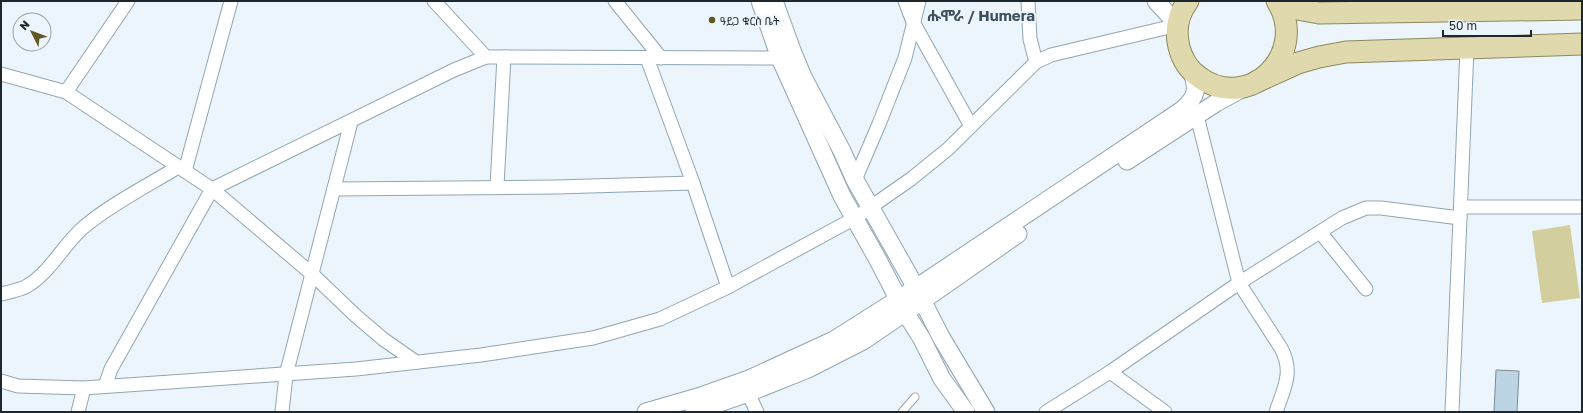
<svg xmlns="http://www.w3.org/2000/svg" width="1583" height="413" viewBox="0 0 1583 413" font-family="'Golos Text','Noto Sans Ethiopic',sans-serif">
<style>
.green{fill:#d3ce9d}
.building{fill:#bdd4e4;stroke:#778c9a}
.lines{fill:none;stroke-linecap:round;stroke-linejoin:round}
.service-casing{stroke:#90a6b5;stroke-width:9}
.minor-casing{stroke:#90a6b5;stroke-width:15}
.tertiary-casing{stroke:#90a6b5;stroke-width:19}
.primary-casing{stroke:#8d8a5d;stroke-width:23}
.service{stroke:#fff;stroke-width:7}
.minor{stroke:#fff;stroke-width:13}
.tertiary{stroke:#fff;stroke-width:17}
.primary{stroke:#dfd9ad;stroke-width:21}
.poi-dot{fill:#605926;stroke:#ecf5fb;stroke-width:1.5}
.labels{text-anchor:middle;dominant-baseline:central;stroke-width:4;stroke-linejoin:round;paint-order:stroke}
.poi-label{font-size:11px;fill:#1e272d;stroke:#ecf5fb;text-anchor:start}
.district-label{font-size:15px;font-weight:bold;fill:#3d505d;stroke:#ecf5fb}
</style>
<rect width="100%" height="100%" fill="#ecf5fb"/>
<path class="green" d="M1570,225L1580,298L1542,303L1532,231Z"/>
<path class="building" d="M1496,370L1519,371L1517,412H1494Z"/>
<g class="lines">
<defs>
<path id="service" d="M902,412L915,397"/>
<g id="minor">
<path d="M434,1L486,57"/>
<path d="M615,1L661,58"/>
<path d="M905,1L913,22L971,126"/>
<path d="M1028,1L1030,39L1036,62"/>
<path d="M647,58L693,183L728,287"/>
<path d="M1,74L66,92L212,189L312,274L356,316L383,339L416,362"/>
<path d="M66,92L128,1"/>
<path d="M1197,116L1239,283L1281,348C1294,372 1284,388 1276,412"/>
<path d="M185,171L231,1"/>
<path d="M855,180L879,124L905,58L919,1"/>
<path d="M497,186L504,57"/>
<path d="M334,189L556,187L693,183"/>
<path d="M1461,207H1582"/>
<path d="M1320,232L1366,289"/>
<path d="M1,294C9,292 20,290 27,286C51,272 64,243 85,226C113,203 147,186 178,167"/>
<path d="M1110,372L1165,412"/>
<path d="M1,381L18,386L84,388"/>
<path d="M105,386L111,369L212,189L454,70L486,57L780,58L787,55"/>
<path d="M748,393L757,412"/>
<path d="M78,412L84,388L356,369L481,355L593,338L660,319L728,287L855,218L911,179L948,149L1036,62L1051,55L1178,25"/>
<path d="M282,412L286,375L351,122"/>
<path d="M1046,412L1110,372L1239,283L1342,218L1366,208H1381L1460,218"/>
<path d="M1452,412L1467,48"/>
</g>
<g id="tertiary">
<path d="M760,1L780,58L842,196L878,260L905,312L922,339L942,379L966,412"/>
<path d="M774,1L793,53L803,77L842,151L855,180L916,288L941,337L986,412"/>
<path d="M1156,1L1178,25"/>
<path d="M1127,161L1216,103L1247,86"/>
<path d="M646,412L698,397L749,379L834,340L916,288L1182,110C1198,96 1198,88 1191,70"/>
<path d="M694,412L748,393L808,369L863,341L922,301L1018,234"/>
</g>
<g id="primary">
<path d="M1188,1C1178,14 1175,31 1179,47C1182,59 1189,70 1199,77C1249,114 1310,53 1277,1"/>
<path d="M1283,1L1297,9L1319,13L1582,9"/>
<path d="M1256,82L1298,63L1319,57L1346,52L1582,44"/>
</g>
</defs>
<use href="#service" class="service-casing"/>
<use href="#minor" class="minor-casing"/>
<use href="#tertiary" class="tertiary-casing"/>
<use href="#primary" class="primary-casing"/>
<use href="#service" class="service"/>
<use href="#minor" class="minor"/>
<use href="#tertiary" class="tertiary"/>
<use href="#primary" class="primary"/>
</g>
<circle class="poi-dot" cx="712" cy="20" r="4"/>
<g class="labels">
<g class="poi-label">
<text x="720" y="20">ዓይጋ ቁርስ ቤት</text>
</g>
<g class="district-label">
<text x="981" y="15">ሑሞራ / Humera</text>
</g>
</g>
<rect width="1583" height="413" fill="none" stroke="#1e272d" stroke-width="4"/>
<g transform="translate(32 32) rotate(312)"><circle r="19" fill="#ecf5fb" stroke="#9aa3a9"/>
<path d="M0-3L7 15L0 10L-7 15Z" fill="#605926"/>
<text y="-6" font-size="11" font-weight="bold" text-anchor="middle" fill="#1e272d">N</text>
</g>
<path d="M1443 30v6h88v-6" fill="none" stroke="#1e272d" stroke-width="2"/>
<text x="1449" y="30" font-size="12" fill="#1e272d" stroke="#ecf5fb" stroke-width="3" paint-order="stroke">50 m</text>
</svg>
